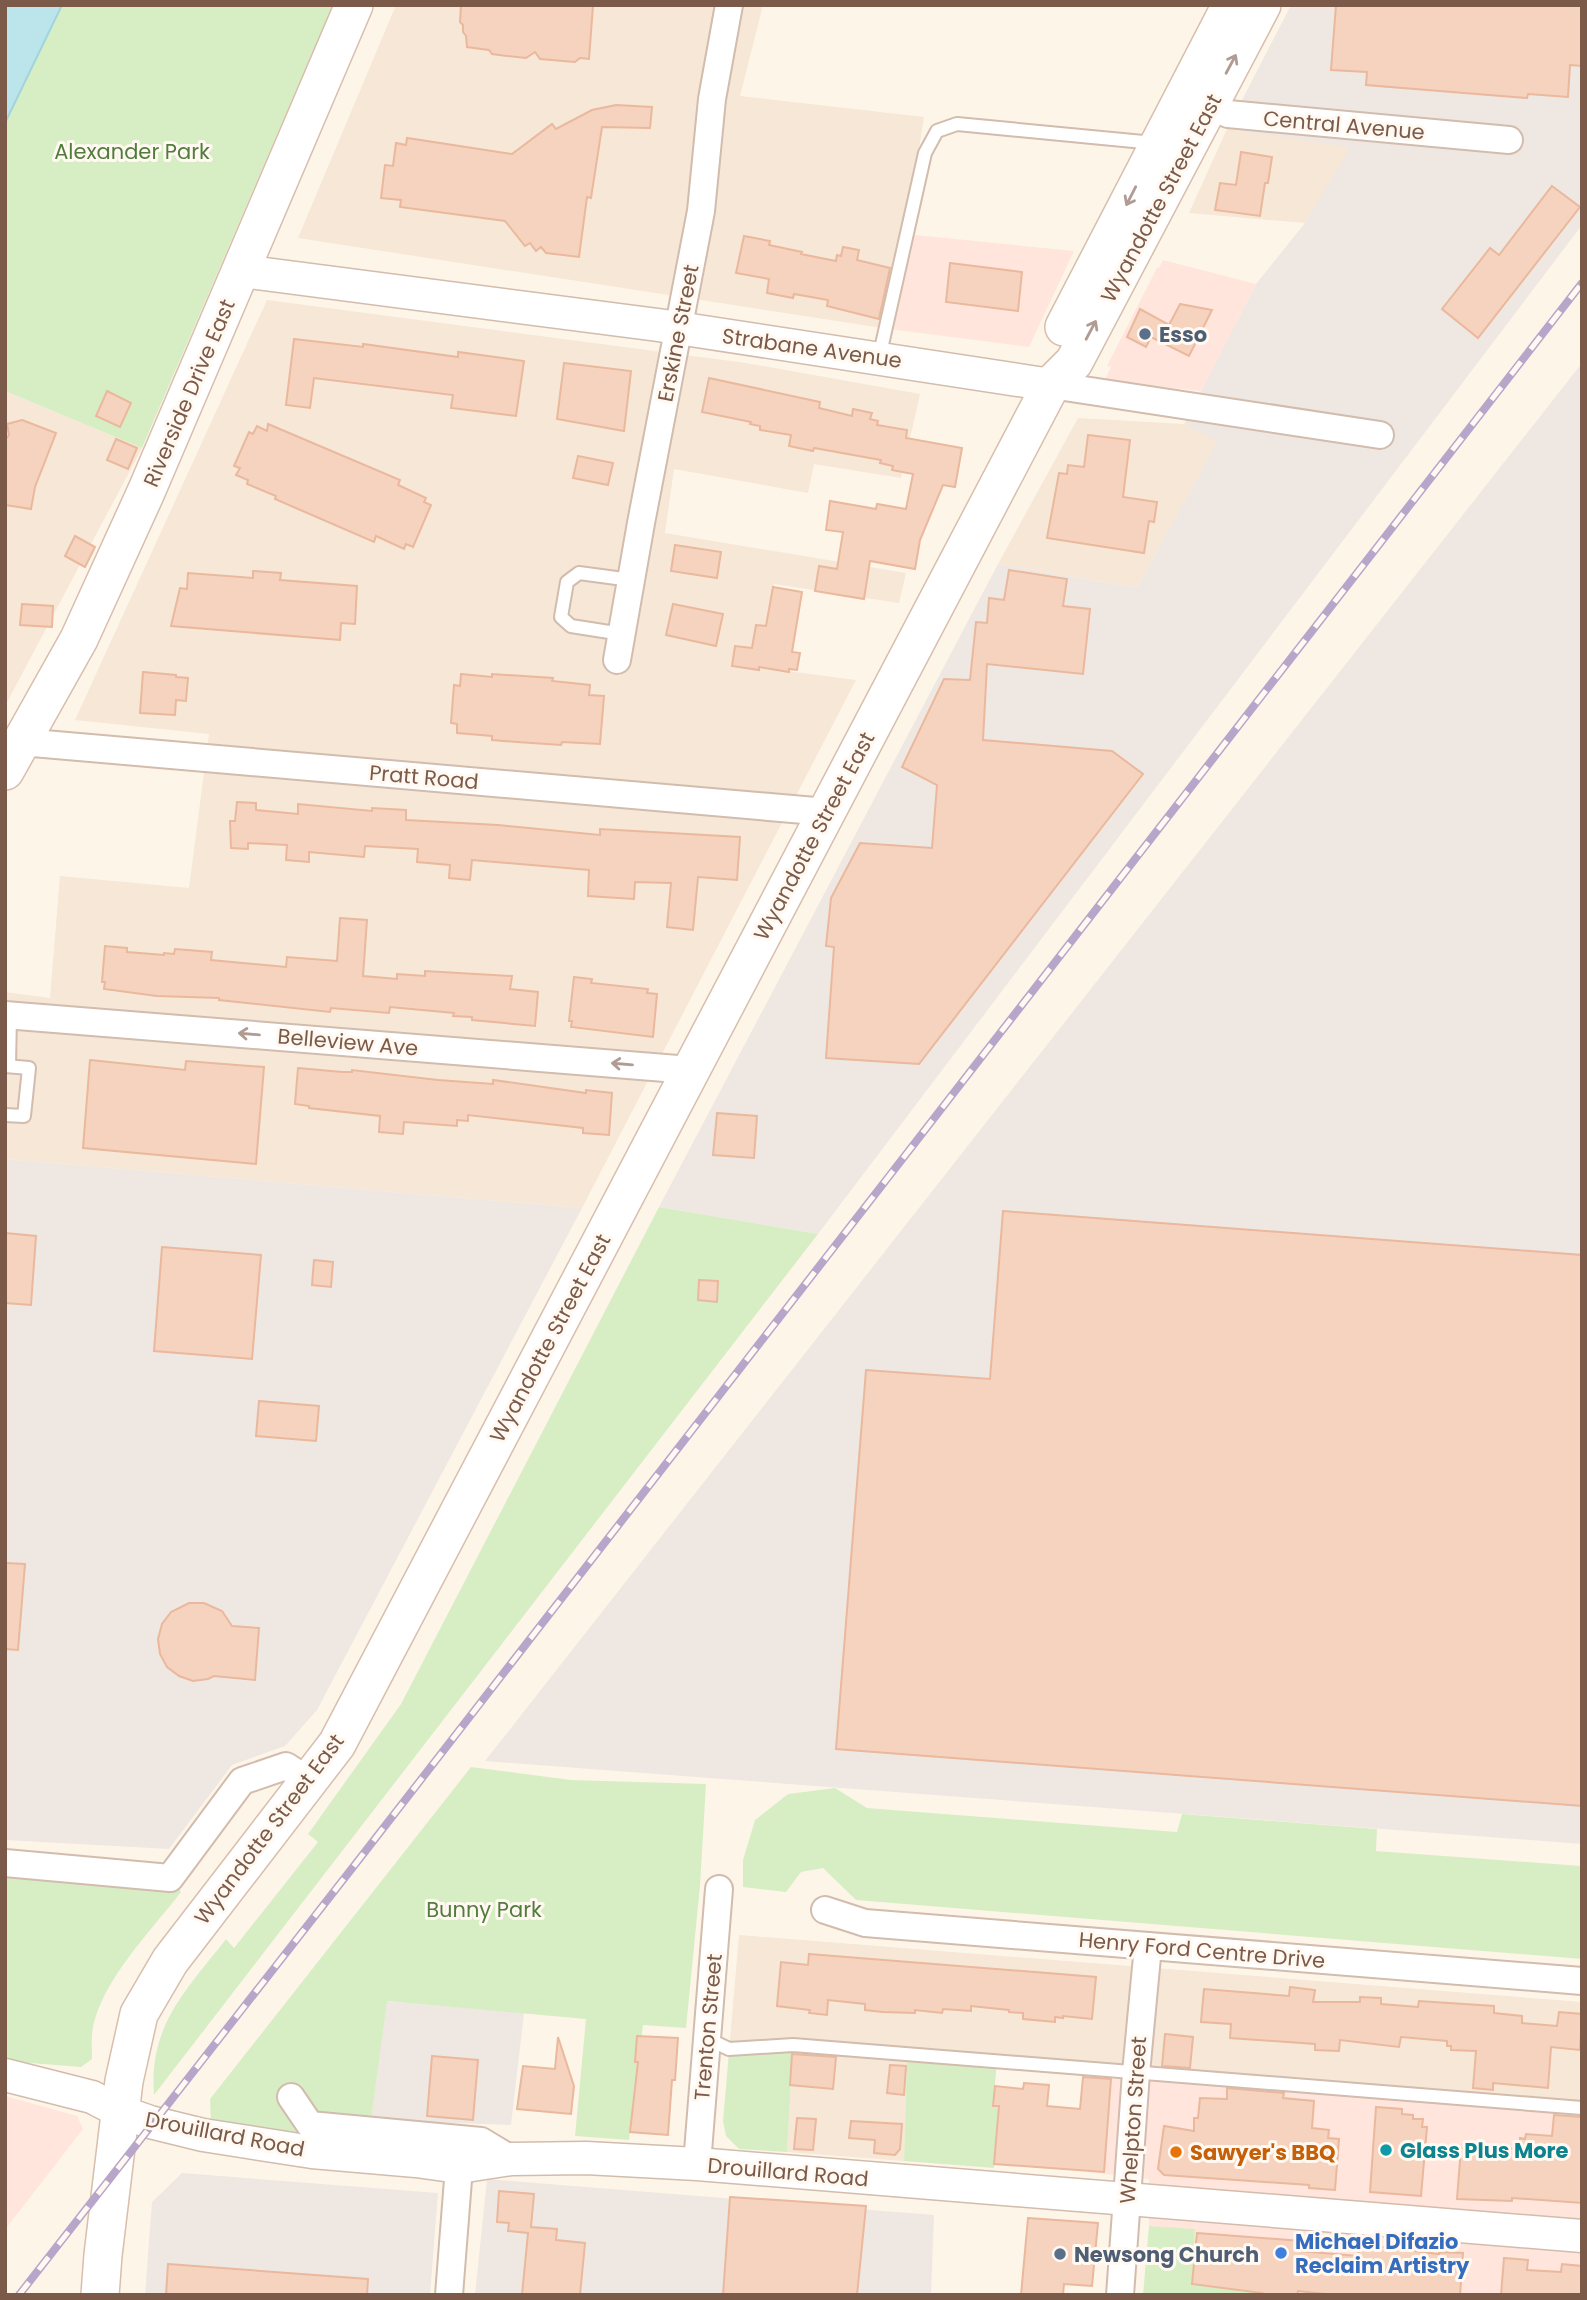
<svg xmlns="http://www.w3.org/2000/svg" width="1587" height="2300" viewBox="0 0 1587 2300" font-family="Poppins,sans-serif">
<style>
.residential{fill:#f6e7d7}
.commercial{fill:#ffe5dc}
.industrial{fill:#efe8e2}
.green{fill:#d7eec5}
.water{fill:#bbe5ea;stroke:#a0d5dd;stroke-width:2}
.building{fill:#f6d3be;stroke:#eab89d;stroke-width:2}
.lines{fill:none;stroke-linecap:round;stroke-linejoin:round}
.service-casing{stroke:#d2bcad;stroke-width:16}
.minor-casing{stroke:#d2bcad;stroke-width:30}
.tertiary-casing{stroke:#d2bcad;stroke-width:35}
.secondary-casing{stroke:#d8beac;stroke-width:40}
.service{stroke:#fff;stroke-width:12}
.minor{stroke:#fff;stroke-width:26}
.tertiary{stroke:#fff;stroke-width:32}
.secondary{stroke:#fff;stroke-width:37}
.rail-casing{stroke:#b8a5ca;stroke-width:8}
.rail{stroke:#fff9f1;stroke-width:5;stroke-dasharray:16;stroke-linecap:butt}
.oneway{stroke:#b09c92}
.service-dot{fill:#5c6f8a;stroke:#fff9f1;stroke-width:2.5}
.culture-dot{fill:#0f9aa8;stroke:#fff9f1;stroke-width:2.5}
.food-dot{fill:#e8710a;stroke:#fff9f1;stroke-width:2.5}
.shop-dot{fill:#3f7fe0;stroke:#fff9f1;stroke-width:2.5}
.labels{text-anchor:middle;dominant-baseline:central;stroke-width:6;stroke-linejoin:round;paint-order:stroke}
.street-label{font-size:21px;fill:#7c5a49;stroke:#fff9f1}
.park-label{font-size:21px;fill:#527c3d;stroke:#fff9f1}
.service-label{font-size:21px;font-weight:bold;fill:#4e5e75;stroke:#fff9f1;text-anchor:start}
.culture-label{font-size:21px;font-weight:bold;fill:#0d838f;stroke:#fff9f1;text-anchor:start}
.food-label{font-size:21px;font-weight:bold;fill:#c56008;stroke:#fff9f1;text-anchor:start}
.shop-label{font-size:21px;font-weight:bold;fill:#366cbe;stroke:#fff9f1;text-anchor:start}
</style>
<rect width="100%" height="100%" fill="#fef5e9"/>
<g class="residential">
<path d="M396,5H763L740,96L924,117L889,329L298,238Z"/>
<path d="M1227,129L1352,145L1305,223L1189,213Z"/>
<path d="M267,300L746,363L920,394L901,478L814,464L808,493L674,469L665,533L906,573L899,603L774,584L757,667L856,680L582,1208L5,1159V992L50,998L60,876L189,888L209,734L75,720Z"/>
<path d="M5,391L142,448L5,706Z"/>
<path d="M1078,418L1184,424L1218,441L1137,588L998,564Z"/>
<path d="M739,1935L1582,2002V2107L907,2055L904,2161L787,2152L793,2046L730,2040Z"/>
</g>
<g class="commercial">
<path d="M905,234L1074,251L1029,347L889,329Z"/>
<path d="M1163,260L1256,284L1201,391L1104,381L1111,367L1107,366L1157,268H1159Z"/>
<path d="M1087,2069L1582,2106V2295H1262L1192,2281L1195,2230L1149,2226V2179L1080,2171Z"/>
<path d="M5,2096L77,2116L83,2129L7,2227H5Z"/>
</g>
<g class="industrial">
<path d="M1291,5H1582V225L818,1234L659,1207L998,564L1137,588L1217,442L1184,424L1256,284L1305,223L1350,147L1227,129Z"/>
<path d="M1582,363V1844L485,1761Z"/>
<path d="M5,1159L582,1208L317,1710L285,1746L232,1765L169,1849L5,1840Z"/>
<path d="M386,2001L524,2013L511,2125L371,2120Z"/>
<path d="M182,2173L438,2193L430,2295H145L152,2202Z"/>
<path d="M487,2179L934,2215L931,2295H475Z"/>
</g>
<g class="green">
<path d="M62,5H338L310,58L142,448L5,391V123Z"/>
<path d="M659,1207L818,1234L154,2095C148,2026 187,1989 226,1939L234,1948L318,1842L308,1834L401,1704Z"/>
<path d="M471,1767L571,1780L706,1784L700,1886L686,2028L643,2025L629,2140L575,2136L586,2019L387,2001L371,2120L366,2140L237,2128L211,2123L210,2099Z"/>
<path d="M835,1788L867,1808L1177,1832L1182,1814L1377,1829L1376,1851L1582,1866V1959L856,1900L823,1868L801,1872L786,1892L743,1887V1860L755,1820L788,1794Z"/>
<path d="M5,1863L170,1878L181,1892C151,1931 103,1979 93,2027C91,2037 92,2049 92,2059L81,2067L5,2061Z"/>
<path d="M730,2040L793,2045L787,2152L739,2149L726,2136L723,2121Z"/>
<path d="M907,2054L997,2062L993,2106H999L994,2168L904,2161Z"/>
<path d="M1149,2226L1195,2229L1193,2281L1264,2286L1262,2295H1143Z"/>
</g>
<path class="water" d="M5,5H62L5,123Z"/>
<g class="building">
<path d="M461,5H593L589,59L580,58L575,62L540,59L535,52L526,58L507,56L492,54L489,50L467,47L466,36L463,32V25L460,22Z"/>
<path d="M1336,5H1582V66L1570,65L1568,97L1528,94L1527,98L1366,85L1367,72L1331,70Z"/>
<path d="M616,105L652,107L650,128L602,127L591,198L587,197L579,257L546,253L541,247L536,251L530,243L525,246L505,221L400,207L401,200L381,198L385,165L393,166L396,143L406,145L407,138L512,154L552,124L556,129L592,110Z"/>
<path d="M1241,152L1272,157L1268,183H1265L1260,216L1215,210L1220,183L1236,185Z"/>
<path d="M1552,186L1580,207L1478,338L1442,309L1490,248L1499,255Z"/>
<path d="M744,236L770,241L769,245L802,252L801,254L836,261L837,255L841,256L843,247L859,250L857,260L890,268L879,319L827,306L828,300L794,294L793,298L767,293L769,279L736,273Z"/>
<path d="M950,263L1022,272L1018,311L946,302Z"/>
<path d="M1180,304L1212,310L1189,356L1151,337L1146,347L1127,337L1140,309L1169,325Z"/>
<path d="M294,339L363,347V344L458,357V352L524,361L516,416L451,408L453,395L314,378L310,408L286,405Z"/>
<path d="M564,363L631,371L624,431L557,419Z"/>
<path d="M709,378L820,402L819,408L852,416L853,409L872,413L870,419L878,421L877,425L907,430L906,438L962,448L955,487L943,485L920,540L915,569L870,561L864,599L815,591L819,566L837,569L843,532L826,530L830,501L876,509L877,504L906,509L913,474L892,470L893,466L880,463L881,460L814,448L813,451L789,446L791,435L760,430V426L750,424L751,422L702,412Z"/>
<path d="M107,391L131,403L120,427L96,416Z"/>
<path d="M22,420L56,433L35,487L31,509L5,505V440L9,435L7,424Z"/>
<path d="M268,424L400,480L398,485L426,498L424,502L431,505L413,547L406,544L404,549L376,536L374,542L275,499L276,496L247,484L248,480L236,475L240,468L234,466L249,432L253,434L257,426L267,431Z"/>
<path d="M1088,435L1130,440L1123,497L1157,502L1154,522L1149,521L1144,553L1047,538L1059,473L1067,474L1068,465L1084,467Z"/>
<path d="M116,439L137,448L128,469L107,460Z"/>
<path d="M578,456L613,463L608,485L573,478Z"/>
<path d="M75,536L95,547L85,567L65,556Z"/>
<path d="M675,545L721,552L717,578L671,571Z"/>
<path d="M1009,570L1067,579L1063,606L1090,609L1083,674L987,664L983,740L1112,751L1143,774L919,1064L826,1058L834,947L826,946L831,898L860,843L932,848L937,785L902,767L944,679L970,680L976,622L987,623L989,598L1004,600Z"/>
<path d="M253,571L281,573L280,580L357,586L355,624L341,623L340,640L171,626L180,588L187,589L188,573L253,578Z"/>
<path d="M773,587L802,592L792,652L800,653L797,670L789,669V672L759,667V670L732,666L735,646L752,648L756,625L766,626Z"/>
<path d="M22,604L53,606L52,627L20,625Z"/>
<path d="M673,604L723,614L716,646L666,635Z"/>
<path d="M143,672L176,675V677L188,678L186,701L176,700L175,715L140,713Z"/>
<path d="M461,674L492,677V674L553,678L552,681L590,685L589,695L604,696L600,744L562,742L561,745L517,742L492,740V736L457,733V724L451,723L454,685L460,686Z"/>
<path d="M237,802L256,803V810L298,814V804L372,811V808L406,810V820L498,825L600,835V829L740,837L737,880L698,877L693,930L667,927L671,883L635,882L634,899L588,896L589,870L472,860L470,880L449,878L450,865L417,862L418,849L365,846L364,857L309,852V862L286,860L287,845L248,843V849L231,848L230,821H235Z"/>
<path d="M340,918L367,920L363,976L397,979V974L425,976V971L512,976L510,989L538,992L535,1026L472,1020V1017L453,1016L454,1013L390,1007L389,1013L331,1008L330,1012L219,1000V998L157,996L104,989L105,982H102L105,946L127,948V952L164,955V953L174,954L175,949L212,952L211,960L286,967L287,957L337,961Z"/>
<path d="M574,977L592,979L591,983L648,989L647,993L657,994L653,1037L571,1027L572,1021H569Z"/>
<path d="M90,1060L185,1070L186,1061L264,1067L256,1164L83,1148Z"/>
<path d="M298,1068L342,1072H352V1070L438,1080L493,1084V1080L586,1093V1090L612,1093L609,1135L583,1133V1128L468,1115V1121L457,1120V1126L404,1122L403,1134L379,1132L380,1116L309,1108V1106L295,1104Z"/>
<path d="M717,1113L757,1116L754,1158L713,1155Z"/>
<path d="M1003,1211L1582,1255V1806L836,1749L866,1370L990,1379Z"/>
<path d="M5,1233L36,1236L31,1305L5,1303Z"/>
<path d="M162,1247L261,1255L252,1359L154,1351Z"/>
<path d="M314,1260L333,1262L331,1287L312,1285Z"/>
<path d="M699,1280L718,1281L717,1302L698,1300Z"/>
<path d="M259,1401L319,1406L316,1441L256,1436Z"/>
<path d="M5,1563L25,1564L18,1650L5,1649Z"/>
<path d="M189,1603H204L222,1611L232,1626L259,1628L255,1680L214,1676L208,1679L193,1681L179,1676L167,1667L160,1654L158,1639L162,1624L171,1612Z"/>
<path d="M809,1954L1096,1977L1092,2019L1063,2016V2018L1055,2017V2022L1023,2019V2013L1009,2012V2010L971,2006V2011L943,2009L942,2013L915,2010V2013L883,2012L865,2010V2004L828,2000L827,2015L809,2013L810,2010L777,2006L781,1962L808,1965Z"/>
<path d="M1290,1987L1315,1990L1313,2002H1360V1997L1381,1998V2004L1418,2007L1419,2001L1494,2006V2013L1522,2016V2023L1557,2026L1559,2012L1582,2014L1580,2050L1551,2047L1548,2088L1493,2083V2090L1473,2088L1476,2051L1451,2050V2046H1447V2041L1401,2037L1399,2047L1340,2040L1339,2051L1315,2050V2044L1230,2038L1231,2024L1201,2022L1204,1989L1289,1996Z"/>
<path d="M1165,2034L1193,2037L1190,2068L1162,2066Z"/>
<path d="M637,2036L678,2038L675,2080H672L668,2135L630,2132L638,2062H635Z"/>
<path d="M558,2037L574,2086L571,2114L517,2109L523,2066L555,2069Z"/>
<path d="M792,2054L836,2057L833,2089L790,2085Z"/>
<path d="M432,2056L478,2060L473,2120L427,2116Z"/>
<path d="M890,2065L906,2066L904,2095L887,2093Z"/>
<path d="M1083,2077L1111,2079L1104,2172L994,2164L999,2106H993L995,2086L1023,2089L1024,2083L1049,2085L1047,2106L1080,2109Z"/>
<path d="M1227,2088L1284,2093L1283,2098L1314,2101L1312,2128L1329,2130L1328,2138L1339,2139L1335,2190L1309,2188V2185L1164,2175L1158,2169L1164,2126L1194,2131V2118H1198L1200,2098L1227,2099Z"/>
<path d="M1376,2107L1402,2109V2114L1413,2115V2119H1423L1422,2127H1427L1421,2196L1370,2192Z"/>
<path d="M1554,2115L1582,2117V2203L1512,2198V2201L1457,2199L1461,2148L1496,2151V2148L1520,2149V2138L1525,2139L1526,2134L1552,2136Z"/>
<path d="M797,2118L816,2119L813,2150L794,2149Z"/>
<path d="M851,2121L902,2124L900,2149L895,2155L874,2153L875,2140L849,2138Z"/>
<path d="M499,2191L534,2194L531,2227L557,2229L556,2240L585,2243L580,2295H522L528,2233L508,2231L509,2223L497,2222Z"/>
<path d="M730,2197L866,2206L857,2295H723Z"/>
<path d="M1028,2218L1098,2223L1092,2286L1064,2284L1063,2295H1021Z"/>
<path d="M1197,2233L1301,2241L1300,2251L1358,2256L1359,2244L1439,2254V2252L1463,2253L1460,2295H1334L1298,2291L1297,2295H1261L1262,2293L1192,2284Z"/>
<path d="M1504,2258L1528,2260L1527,2270L1561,2272L1562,2264L1582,2266V2295H1501Z"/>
<path d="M168,2264L368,2279L367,2295H166Z"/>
</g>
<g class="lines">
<defs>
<g id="service">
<path d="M879,358L925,153L937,131L957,124L1154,143"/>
<path d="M622,634L571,626L561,617L567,582L579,573L631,580"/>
<path d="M5,1066L29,1068L24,1116L5,1115"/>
<path d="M9,1066L10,1015"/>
<path d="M706,2038L729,2049L793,2045L1582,2108"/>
</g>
<g id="minor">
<path d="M1195,100L1228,114L1509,140"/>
<path d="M1051,385L1380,435"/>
<path d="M617,660L641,523L701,211L712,99L729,5"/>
<path d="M21,742L827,812"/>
<path d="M5,1015L690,1070"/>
<path d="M5,1863L170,1878L242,1781L286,1766L309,1781"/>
<path d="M825,1910L865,1923L1582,1981"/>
<path d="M291,2097L310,2125L481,2141L511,2159"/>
<path d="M697,2164L719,1889"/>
<path d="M449,2295L459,2167"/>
<path d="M1120,2295L1136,2073L1148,1946"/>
</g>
<g id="tertiary">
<path d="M242,271L658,325L1051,385"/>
<path d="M5,2075L92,2097L121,2112L150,2122L203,2135L312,2152L416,2161L459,2167L511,2159L586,2158L697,2164L1582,2236"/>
</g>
<g id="secondary">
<path d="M1064,327L1231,5"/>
<path d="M5,771L79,639L146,492L354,5"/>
<path d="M100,2295L103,2255L124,2081L139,2014L170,1961L337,1744L1051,385L1074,362L1262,5"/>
</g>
</defs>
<use href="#service" class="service-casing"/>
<use href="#minor" class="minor-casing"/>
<use href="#tertiary" class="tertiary-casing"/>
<use href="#secondary" class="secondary-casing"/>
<use href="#service" class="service"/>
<use href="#minor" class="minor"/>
<use href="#tertiary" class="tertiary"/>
<use href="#secondary" class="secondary"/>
<defs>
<path id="rail" d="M19,2295L364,1853L1582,283"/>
</defs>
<use href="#rail" class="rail-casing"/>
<use href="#rail" class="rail"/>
</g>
<defs><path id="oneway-shaft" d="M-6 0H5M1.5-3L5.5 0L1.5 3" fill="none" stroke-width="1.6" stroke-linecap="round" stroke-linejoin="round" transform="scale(1.75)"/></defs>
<g class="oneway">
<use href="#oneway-shaft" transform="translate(1231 64) rotate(-62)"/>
<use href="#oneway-shaft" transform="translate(1131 196) rotate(117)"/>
<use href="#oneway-shaft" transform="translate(1091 330) rotate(-62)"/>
<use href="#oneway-shaft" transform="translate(249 1034) rotate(-175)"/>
<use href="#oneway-shaft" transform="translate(622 1064) rotate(-175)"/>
</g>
<g class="service-dot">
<circle cx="1145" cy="334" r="7"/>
<circle cx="1060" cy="2254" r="7"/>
</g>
<circle class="culture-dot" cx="1386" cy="2150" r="7"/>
<circle class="food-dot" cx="1176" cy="2152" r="7"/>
<circle class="shop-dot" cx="1281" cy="2253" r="7"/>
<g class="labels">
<g class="street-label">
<text transform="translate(1344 125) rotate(5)">Central Avenue</text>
<text transform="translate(1161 198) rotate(-62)">Wyandotte Street East</text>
<text transform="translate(678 333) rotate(-79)">Erskine Street</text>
<text transform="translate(812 348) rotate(8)">Strabane Avenue</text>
<text transform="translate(189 393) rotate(-67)">Riverside Drive East</text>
<text transform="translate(424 777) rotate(5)">Pratt Road</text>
<text transform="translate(814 836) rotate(-62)">Wyandotte Street East</text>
<text transform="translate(348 1042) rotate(5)">Belleview Ave</text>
<text transform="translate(550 1338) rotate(-62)">Wyandotte Street East</text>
<text transform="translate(269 1829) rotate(-53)">Wyandotte Street East</text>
<text transform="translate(1202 1950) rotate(5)">Henry Ford Centre Drive</text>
<text transform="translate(708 2027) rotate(-85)">Trenton Street</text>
<text transform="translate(1133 2120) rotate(-86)">Whelpton Street</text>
<text transform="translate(225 2134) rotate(11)">Drouillard Road</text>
<text transform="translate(788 2172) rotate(5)">Drouillard Road</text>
</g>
<g class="park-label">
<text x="132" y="151">Alexander Park</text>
<text x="484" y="1909">Bunny Park</text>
</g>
<g class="service-label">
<text x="1159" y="334">Esso</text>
<text x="1074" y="2254">Newsong Church</text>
</g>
<g class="culture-label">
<text x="1400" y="2150">Glass Plus More</text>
</g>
<g class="food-label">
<text x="1190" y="2152">Sawyer's BBQ</text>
</g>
<g class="shop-label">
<text x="1295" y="2241">Michael Difazio<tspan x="1295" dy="24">Reclaim Artistry</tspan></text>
</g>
</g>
<rect width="1587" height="2300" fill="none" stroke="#7c5a49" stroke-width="14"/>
</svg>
